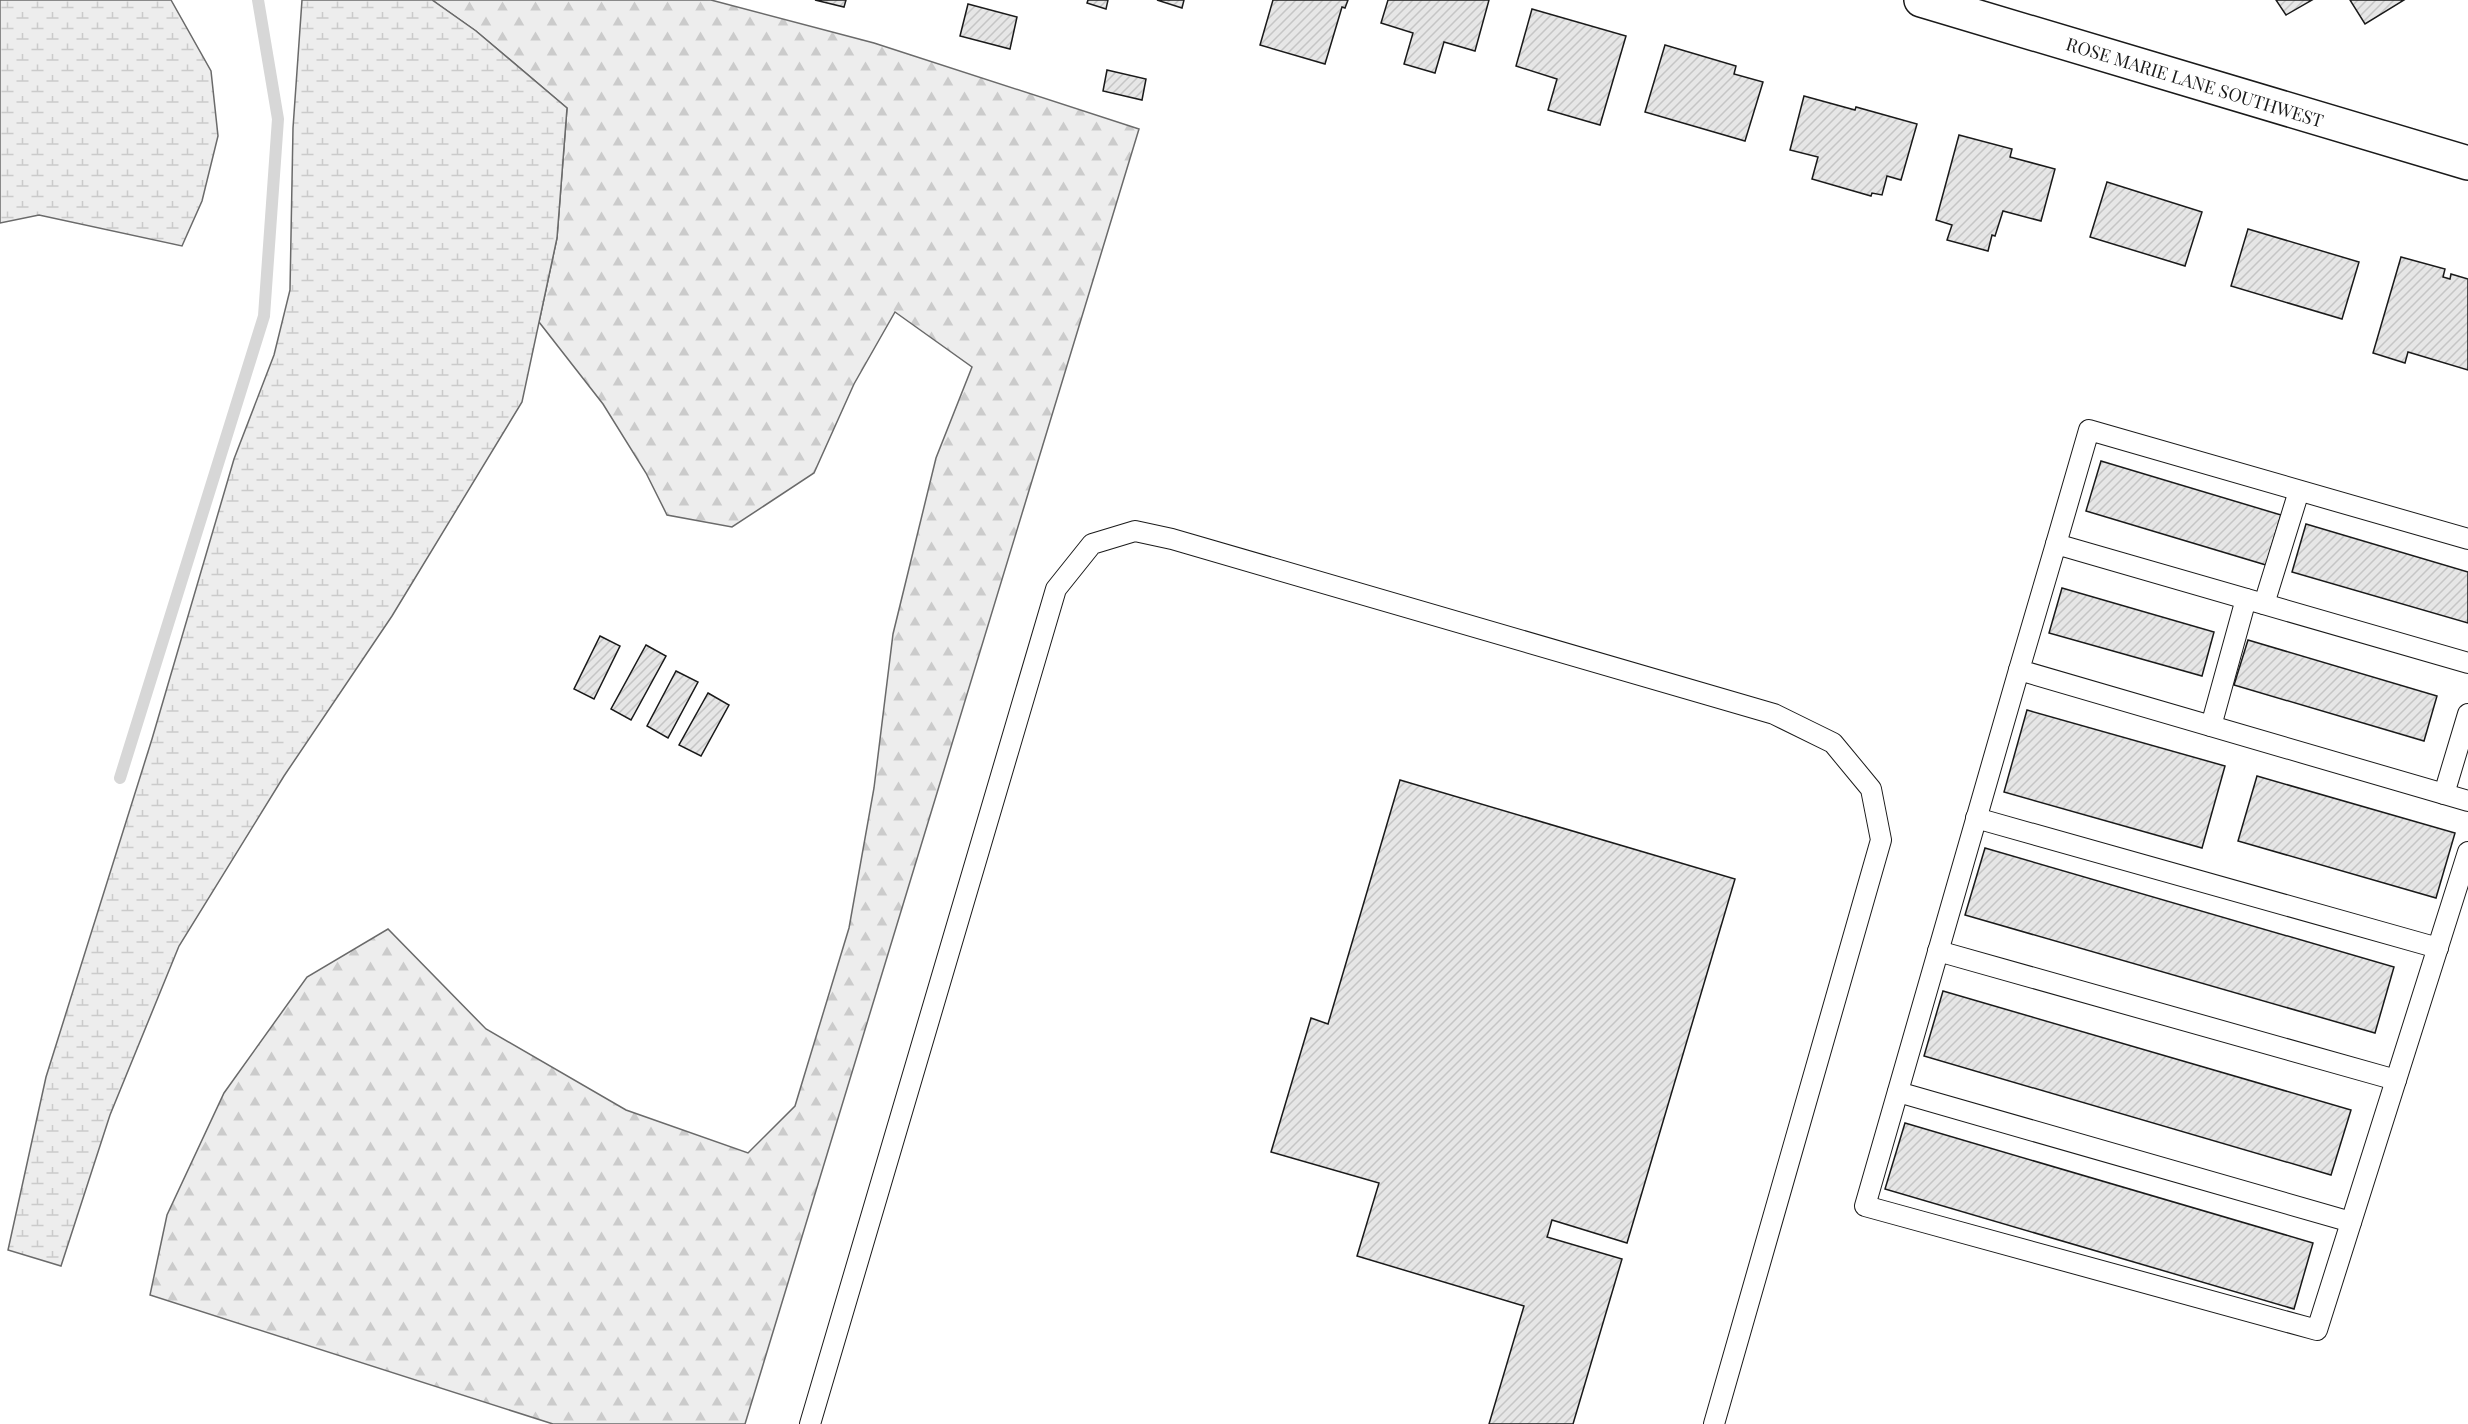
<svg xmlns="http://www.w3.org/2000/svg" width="2468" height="1424" viewBox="0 0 2468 1424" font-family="'Playfair Display',serif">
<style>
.forest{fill:url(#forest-firs);stroke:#6a6a6a;stroke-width:1.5}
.wetland{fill:url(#wetland-marsh);stroke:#6a6a6a;stroke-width:1.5}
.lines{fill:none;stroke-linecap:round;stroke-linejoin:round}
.stream{stroke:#d7d7d7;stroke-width:12}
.building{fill:url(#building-hatch);stroke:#1a1a1a;stroke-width:1.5}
.lane-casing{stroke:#1a1a1a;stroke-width:22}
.street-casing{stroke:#1a1a1a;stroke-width:36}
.lane{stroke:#fff;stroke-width:20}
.street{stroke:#fff;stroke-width:33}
.labels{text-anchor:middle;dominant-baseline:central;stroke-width:4.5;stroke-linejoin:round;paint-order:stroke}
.street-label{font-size:18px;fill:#1a1a1a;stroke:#fff}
</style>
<defs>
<pattern id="forest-firs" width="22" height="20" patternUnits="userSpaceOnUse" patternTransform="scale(1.5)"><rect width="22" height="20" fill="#ededed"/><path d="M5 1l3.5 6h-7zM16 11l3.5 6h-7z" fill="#cbcbcb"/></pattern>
<pattern id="wetland-marsh" width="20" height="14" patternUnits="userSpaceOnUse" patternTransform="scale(1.5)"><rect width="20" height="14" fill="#ededed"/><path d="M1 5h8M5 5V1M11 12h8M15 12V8" fill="none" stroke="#cbcbcb"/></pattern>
<pattern id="building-hatch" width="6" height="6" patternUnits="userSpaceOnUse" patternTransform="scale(1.5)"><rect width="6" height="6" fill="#e6e6e6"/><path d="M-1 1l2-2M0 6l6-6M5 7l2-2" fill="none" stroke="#c5c5c5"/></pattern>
</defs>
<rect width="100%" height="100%" fill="#fff"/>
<path class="forest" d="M432,0H711L874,43L1139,129L745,1424H553L150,1295L167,1215L224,1093L307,977L388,929L486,1029L626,1110L748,1153L795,1106L849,928L874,788L893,634L936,458L972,367L895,312L854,384L814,473L732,527L667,515L646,473L603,404L539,322L557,238L567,108L476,31Z"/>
<g class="wetland">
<path d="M0,0H171L211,71L218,136L202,201L182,246L39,215L0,223Z"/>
<path d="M302,0H432L476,31L567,108L557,238L522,402L392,616L284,776L179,946L110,1115L61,1266L8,1250L46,1077L152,739L234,459L274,355L290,290L293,128Z"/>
</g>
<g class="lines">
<path class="stream" d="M120,778L264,316L278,119L258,0"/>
</g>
<g class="building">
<path d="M815,0H846L844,7Z"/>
<path d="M1088,0H1108L1106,9L1087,3Z"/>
<path d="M1157,0H1184L1182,8Z"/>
<path d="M1273,0H1348L1345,8L1342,7L1325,64L1260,45Z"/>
<path d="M1388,0H1489L1475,51L1444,42L1435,73L1404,64L1413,33L1381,23Z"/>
<path d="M2276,0H2312L2286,15Z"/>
<path d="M2350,0H2404L2365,24Z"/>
<path d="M968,4L1017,17L1010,49L960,36Z"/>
<path d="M1532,9L1626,36L1600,125L1548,110L1557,79L1516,66Z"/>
<path d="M1665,45L1736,66L1734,74L1763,82L1745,141L1645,112Z"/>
<path d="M1107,70L1146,79L1142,100L1103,91Z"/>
<path d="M1804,96L1855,110L1856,107L1917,124L1901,180L1887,176L1882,195L1872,193L1871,196L1812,179L1818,157L1790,150Z"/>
<path d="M1959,135L2012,149L2010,157L2055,169L2041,221L2003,211L1995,236L1992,235L1988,251L1947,240L1952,225L1936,220Z"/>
<path d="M2107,182L2202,212L2185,266L2090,237Z"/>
<path d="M2248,229L2359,262L2342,319L2231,286Z"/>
<path d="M2401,257L2445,269L2443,277L2450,279L2451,274L2468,279V370L2408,352L2405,363L2373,353Z"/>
<path d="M2101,461L2281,515L2266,565L2086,511Z"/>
<path d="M2306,524L2468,572V623L2292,572Z"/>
<path d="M2062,588L2214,632L2202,676L2049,633Z"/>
<path d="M600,636L620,646L594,699L574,689Z"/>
<path d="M2248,640L2437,696L2424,741L2234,685Z"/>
<path d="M646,645L666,656L631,720L611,709Z"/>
<path d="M676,671L698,682L668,738L647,726Z"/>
<path d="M708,693L729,705L701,756L679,745Z"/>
<path d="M2027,710L2225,766L2202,848L2004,792Z"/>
<path d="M2257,776L2455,833L2436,898L2238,841Z"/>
<path d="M1400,780L1735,879L1627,1243L1552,1220L1548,1234L1547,1237L1622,1259L1573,1424H1489L1524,1306L1357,1256L1379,1183L1271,1152L1311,1018L1328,1024Z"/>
<path d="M1985,848L2394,967L2375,1033L1965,915Z"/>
<path d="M1943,991L2351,1110L2331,1175L1924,1056Z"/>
<path d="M1905,1123L2313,1243L2294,1309L1885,1189Z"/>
</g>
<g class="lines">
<defs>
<g id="lane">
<path d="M2056,544L2089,430L2468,539"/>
<path d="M2264,604L2299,491"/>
<path d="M2468,663L2056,544L2019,670L2468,801"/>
<path d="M2019,670L1865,1206L2317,1330L2468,852"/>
<path d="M2211,726L2246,599"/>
<path d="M2444,794L2468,714"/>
<path d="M1976,818L2438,948"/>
<path d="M1938,951L2396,1080"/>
<path d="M1898,1092L2351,1222"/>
<path d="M810,1424L1056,589L1092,544L1135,531L1172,539L1774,714L1833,743L1871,789L1881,840L1714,1424"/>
</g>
<path id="street" d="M1921,0L2468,163"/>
</defs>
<use href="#lane" class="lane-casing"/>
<use href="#street" class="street-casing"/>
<use href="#lane" class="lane"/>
<use href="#street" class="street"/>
</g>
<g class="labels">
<g class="street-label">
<text transform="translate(2195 82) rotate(17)">ROSE MARIE LANE SOUTHWEST</text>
</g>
</g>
</svg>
